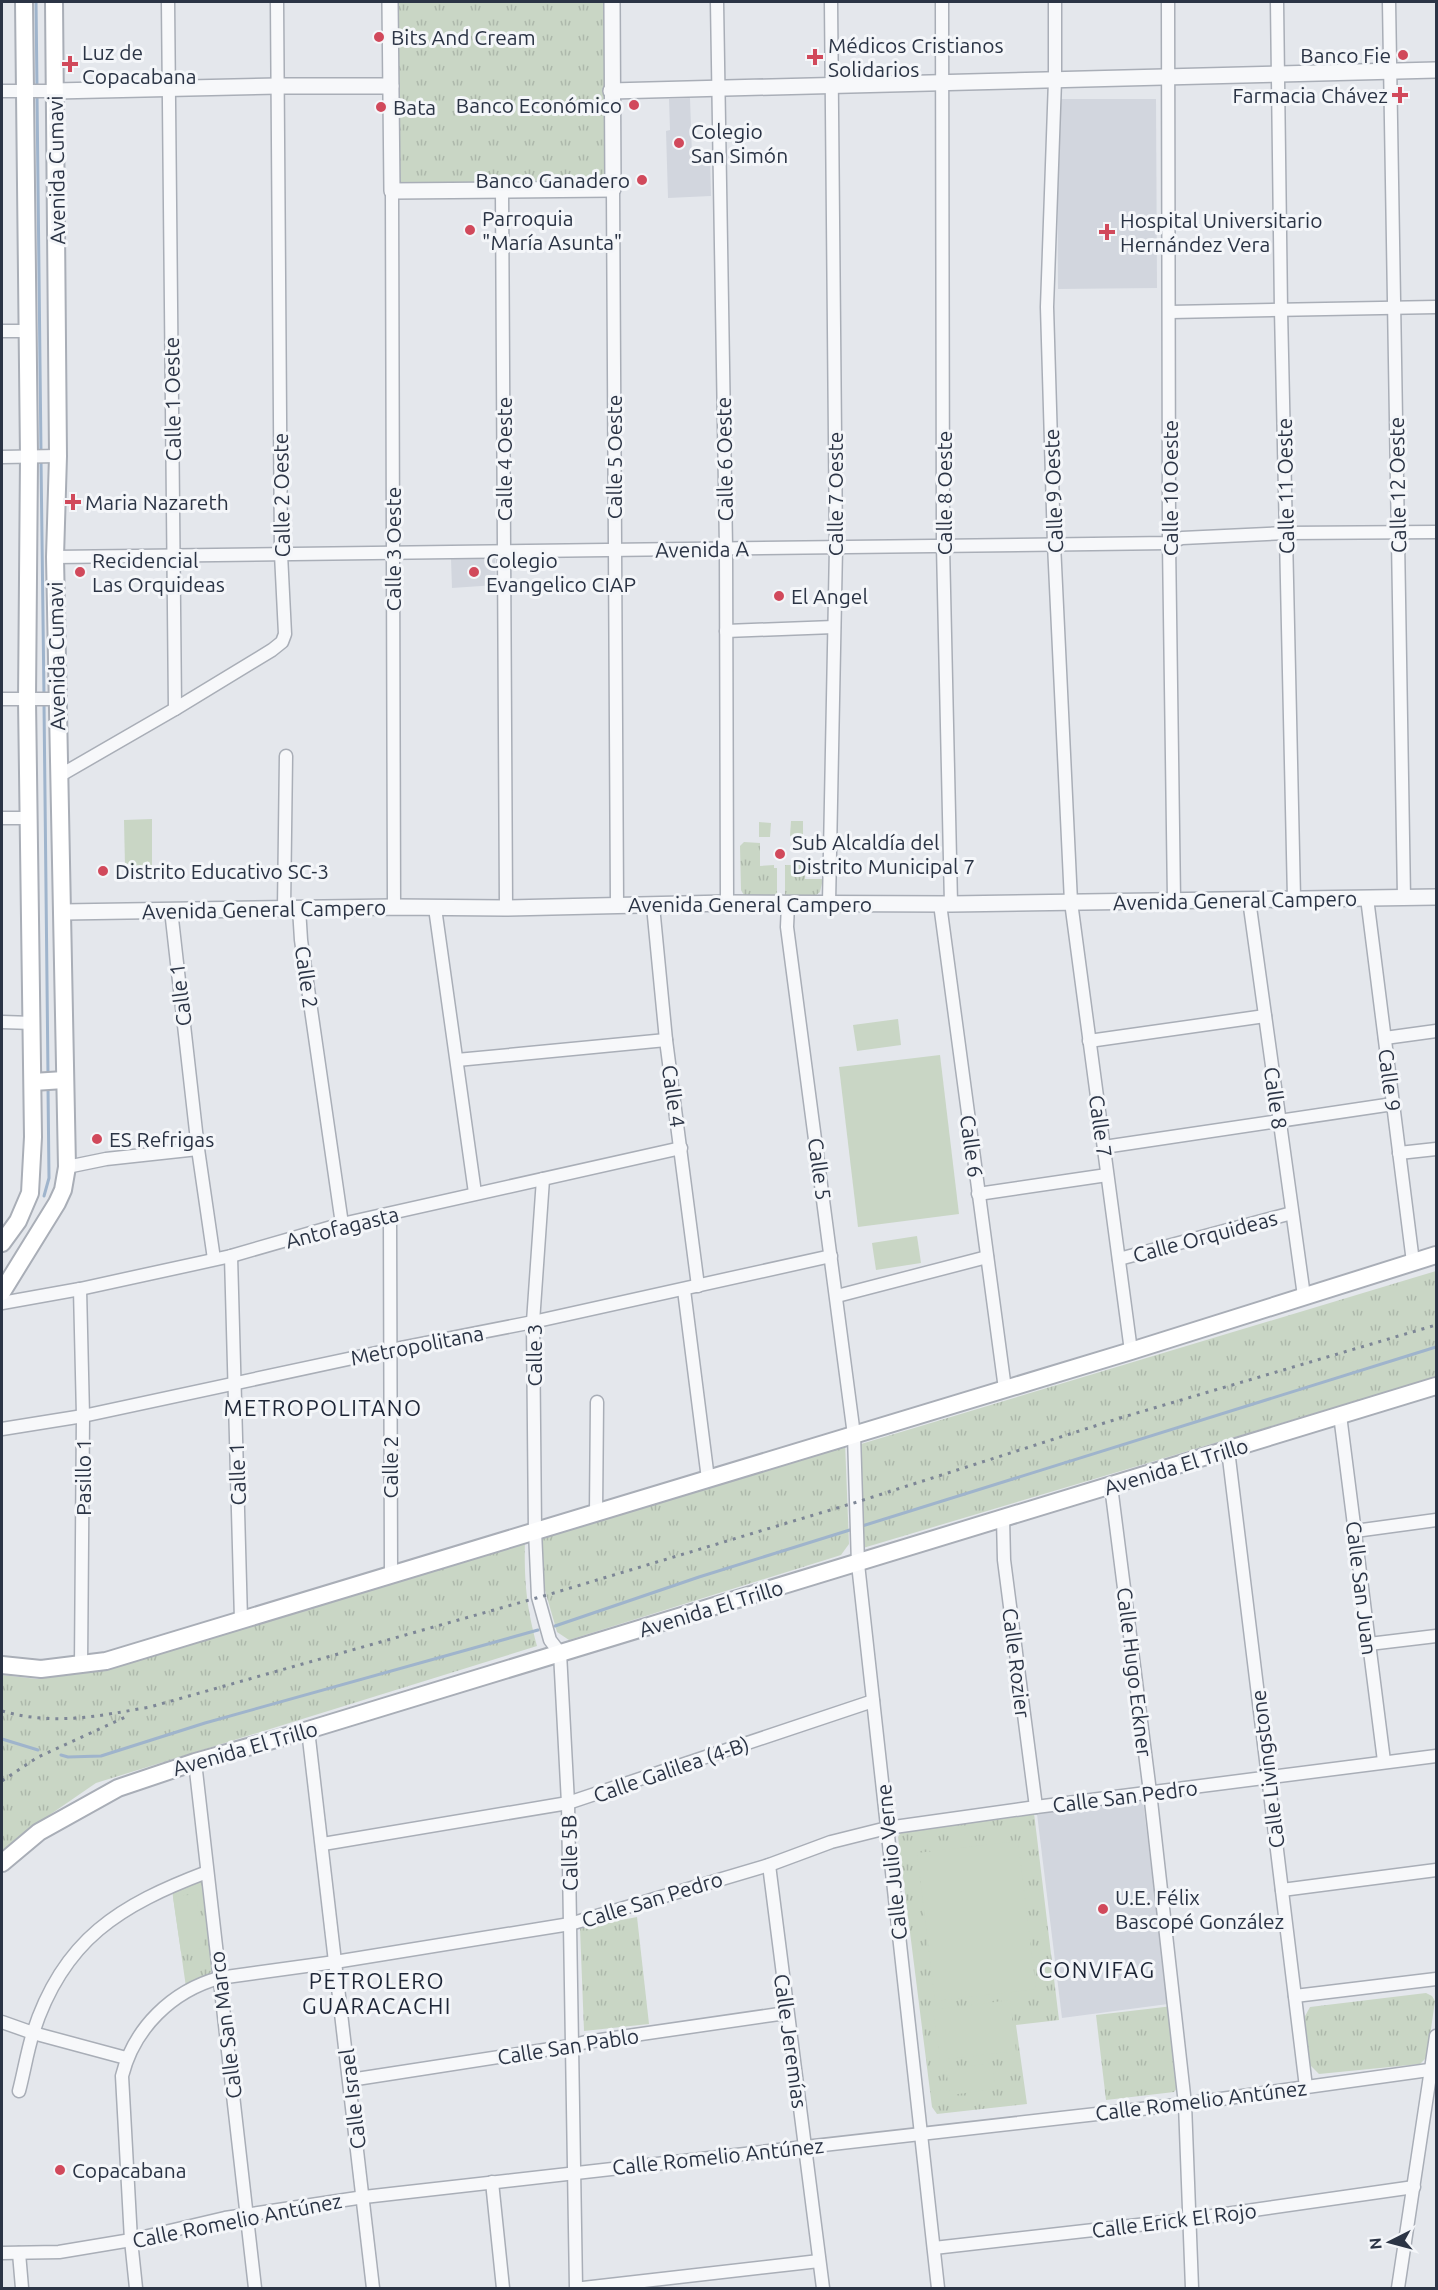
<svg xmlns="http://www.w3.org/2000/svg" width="1438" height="2290" viewBox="0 0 1438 2290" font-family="Ubuntu,sans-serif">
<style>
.built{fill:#d2d6de}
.grass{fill:url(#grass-tufts)}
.pitch{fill:#c9d6c5}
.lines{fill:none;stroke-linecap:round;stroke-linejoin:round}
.stream{stroke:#9fb4cc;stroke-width:3}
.minor-casing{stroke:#a9aeb7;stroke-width:15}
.tertiary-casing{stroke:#a9aeb7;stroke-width:18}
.secondary-casing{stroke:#a9aeb7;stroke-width:20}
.minor{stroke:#f7f8fa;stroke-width:12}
.tertiary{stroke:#f7f8fa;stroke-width:15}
.secondary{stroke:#fff;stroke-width:16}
.rail{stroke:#7d8696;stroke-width:3;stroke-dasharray:3 6;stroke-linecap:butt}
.poi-dot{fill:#d1495b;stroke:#f4f6f9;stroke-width:2}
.labels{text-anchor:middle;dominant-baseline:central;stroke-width:6;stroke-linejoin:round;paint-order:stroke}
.poi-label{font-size:21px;fill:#2b3445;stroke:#f4f6f9;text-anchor:start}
.street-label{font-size:21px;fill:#2b3445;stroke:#f4f6f9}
.neighbourhood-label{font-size:22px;letter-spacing:1.5px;fill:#1d2536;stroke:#f4f6f9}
</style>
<defs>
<pattern id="grass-tufts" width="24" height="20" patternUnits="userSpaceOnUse" patternTransform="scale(1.5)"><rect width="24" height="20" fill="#c9d6c5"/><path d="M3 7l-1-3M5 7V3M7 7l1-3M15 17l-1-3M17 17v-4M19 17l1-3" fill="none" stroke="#adb8ab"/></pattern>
</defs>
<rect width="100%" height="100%" fill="#e4e7ec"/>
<g class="built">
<path d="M690,98L692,156H710L711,196L668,198L666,131L670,130L669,99Z"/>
<path d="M1057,99H1156L1157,288L1058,289Z"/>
<path d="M495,557L496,585L452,588L451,559Z"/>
<path d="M1143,1801L1168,2004L1062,2018L1037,1814Z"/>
</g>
<g class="grass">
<path d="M395,2H606V174L597,183L401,184L396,178Z"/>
<path d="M791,821H803V836H790Z"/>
<path d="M759,822L771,823L770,837H759Z"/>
<path d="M744,842L760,843V866L774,865V868H777V896L744,895L741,890L740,846Z"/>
<path d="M785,865H805V879H823L820,892L815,896H785Z"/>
<path d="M1436,1271V1377L863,1548L861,1444Z"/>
<path d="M845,1442L849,1544L841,1555L569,1640L557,1632L544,1587L542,1533Z"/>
<path d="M525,1538C524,1580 526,1605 537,1646L96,1783L32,1827L2,1853V1675L37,1679L85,1673Z"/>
<path d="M1034,1813L1059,2020L1016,2025L1027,2104L937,2114L932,2107L898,1837L903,1829Z"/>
<path d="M201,1881L203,1883L214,1966L209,1976L186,1987L172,1890Z"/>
<path d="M637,1917L649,2024L584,2031L580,1928Z"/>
<path d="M1426,1993L1432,1996L1435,2001L1428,2050L1426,2058L1420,2064L1319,2074L1309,2064L1304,2018L1310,2007Z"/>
<path d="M1173,2006L1180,2085L1174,2092L1106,2100L1096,2015Z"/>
</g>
<g class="pitch">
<path d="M152,819V866L125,867L124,820Z"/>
<path d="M898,1019L901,1045L857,1051L853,1025Z"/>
<path d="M940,1055L959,1214L858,1227L839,1067Z"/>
<path d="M917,1236L921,1263L876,1270L872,1243Z"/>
<path d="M1018,1841L1036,1989L935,2001L917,1853Z"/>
<path d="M196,1894L204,1948L181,1952L173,1897Z"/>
<path d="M1010,2000L1016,2051L940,2060L933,2010Z"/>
<path d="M992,2063L996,2089L950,2095L946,2069Z"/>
</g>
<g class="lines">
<g class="stream">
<path d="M36,2L37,88"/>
<path d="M37,94L41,454"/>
<path d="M41,460L44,697"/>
<path d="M44,703L48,1075"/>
<path d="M44,1196L49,1178L48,1087"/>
<path d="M859,1527L1436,1347"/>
<path d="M555,1626L699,1577L853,1529"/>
<path d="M2,1739L38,1750"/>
<path d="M61,1755L68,1757L101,1756L205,1723L538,1630"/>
</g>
<defs>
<g id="minor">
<path d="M168,2L175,709"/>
<path d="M717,2L726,548L727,903"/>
<path d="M942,2L943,546L951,904"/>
<path d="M1055,2V80L1047,307L1054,544L1071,902L1131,1351"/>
<path d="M1168,2L1169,543L1174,900"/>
<path d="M1277,2L1281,310L1294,898"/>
<path d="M1389,2L1404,898"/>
<path d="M2,91H55"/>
<path d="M613,189L617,905"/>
<path d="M502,190L506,908"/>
<path d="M392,191L394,907"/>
<path d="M1170,312L1436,307"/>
<path d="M2,331H26"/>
<path d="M2,457L58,456"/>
<path d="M55,557L1169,543L1182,538L1286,533L1436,532"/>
<path d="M726,631L834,627"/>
<path d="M2,699H57"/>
<path d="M59,776L175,709L272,650L282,642L285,634L281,554L277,2"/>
<path d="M2,818H29"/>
<path d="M1367,898L1413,1262"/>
<path d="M1249,900L1304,1296"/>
<path d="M829,903L836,547L831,2"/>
<path d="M788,904L787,927L854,1435L858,1564L938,2288"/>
<path d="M940,904L1005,1389"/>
<path d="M653,906L666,1040L698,1286"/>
<path d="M299,908L301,940L342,1224"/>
<path d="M435,908L475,1193"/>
<path d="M284,909L286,756"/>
<path d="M171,910L198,1149L214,1259"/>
<path d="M2,1022L33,1023"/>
<path d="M1385,1038L1436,1031"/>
<path d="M1089,1041L1265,1016"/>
<path d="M457,1060L666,1040"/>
<path d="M1104,1147L1393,1104"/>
<path d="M1399,1153L1436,1149"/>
<path d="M67,1167L106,1159L198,1149"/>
<path d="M543,1179L533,1322L535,1531L538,1597L550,1640L560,1653L568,1803L576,2288"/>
<path d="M978,1194L1107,1175"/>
<path d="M390,1215L391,1575"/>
<path d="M231,1256L241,1620"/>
<path d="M1119,1259L1292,1213"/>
<path d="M80,1289L83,1416L81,1666"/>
<path d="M684,1290L708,1479"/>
<path d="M837,1296L987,1257"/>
<path d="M2,1303L80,1289L231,1256L342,1224L681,1148"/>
<path d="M1340,1415L1384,1761"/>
<path d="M2,1429L83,1416L390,1350L533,1322L831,1256"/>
<path d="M1228,1450L1306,2087"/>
<path d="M1111,1486L1150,1792L1185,2104L1192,2288"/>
<path d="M596,1513L597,1402"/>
<path d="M1003,1518L1004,1560L1036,1807"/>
<path d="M1355,1531L1436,1520"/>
<path d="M1369,1644L1436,1636"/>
<path d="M308,1730L373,2288"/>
<path d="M195,1762L255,2288"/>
<path d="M323,1844L568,1803L873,1701"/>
<path d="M769,1865L823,2288"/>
<path d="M1282,1890L1436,1870"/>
<path d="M1295,1996L1436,1979"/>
<path d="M2,2022L33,2033L126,2058"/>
<path d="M350,2080L570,2046L586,2042L786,2013"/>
<path d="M19,2091C24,2072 27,2052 33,2033C63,1939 120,1905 207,1872"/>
<path d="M492,2182L503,2288"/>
<path d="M934,2248L1191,2219L1414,2187"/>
<path d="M2,2253L59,2252L131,2240L225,2218L364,2197L1185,2104L1436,2069"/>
<path d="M19,2253L22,2288"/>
<path d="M136,2288L131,2240L122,2076C134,2028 172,1991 219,1978L335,1962L570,1924L769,1865L831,1842L887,1828L1036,1807L1436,1756"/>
<path d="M583,2288L819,2261"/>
<path d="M1398,2288L1436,2036"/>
</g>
<g id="tertiary">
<path d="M390,2L392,191L613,189L612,2"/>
<path d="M55,91L278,86H391"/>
<path d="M611,91L1436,70"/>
<path d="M63,912L394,907L506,908L727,903L951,904L1436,897"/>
</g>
<g id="secondary">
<path d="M33,1082L64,1080"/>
<path d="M2,1243L18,1221L30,1193L33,1137L27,700L29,457L24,2"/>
<path d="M2,1292L57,1203L63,1190L67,1167L55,557L58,456L54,2"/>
<path d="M2,1665L41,1669L106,1661L1131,1351L1436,1255"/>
<path d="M2,1863L39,1832L118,1788L195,1762L308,1730L1436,1386"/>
</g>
</defs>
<use href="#minor" class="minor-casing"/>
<use href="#tertiary" class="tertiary-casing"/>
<use href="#secondary" class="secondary-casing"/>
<use href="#minor" class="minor"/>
<use href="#tertiary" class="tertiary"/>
<use href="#secondary" class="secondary"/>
<g class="rail">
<path d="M2,1711C55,1726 98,1716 150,1707L547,1595L857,1502L1120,1418L1436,1325"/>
<path d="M2,1781L38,1757L128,1716"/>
</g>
</g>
<g class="poi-dot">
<circle cx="379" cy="37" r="6"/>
<circle cx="1403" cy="55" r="6"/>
<path d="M812 48h6v6h6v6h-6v6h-6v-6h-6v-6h6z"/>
<path d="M67 55h6v6h6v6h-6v6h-6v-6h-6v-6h6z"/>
<path d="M1397 86h6v6h6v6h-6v6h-6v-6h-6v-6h6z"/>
<circle cx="634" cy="105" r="6"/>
<circle cx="381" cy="107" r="6"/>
<circle cx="679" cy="143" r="6"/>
<circle cx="642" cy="180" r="6"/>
<circle cx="470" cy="230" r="6"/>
<path d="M1104 223h6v6h6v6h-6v6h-6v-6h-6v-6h6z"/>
<path d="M70 493h6v6h6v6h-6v6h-6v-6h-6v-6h6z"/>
<circle cx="80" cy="572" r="6"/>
<circle cx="474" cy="572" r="6"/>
<circle cx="779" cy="596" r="6"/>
<circle cx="780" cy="854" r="6"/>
<circle cx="103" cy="871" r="6"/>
<circle cx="97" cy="1139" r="6"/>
<circle cx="1103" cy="1909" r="6"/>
<circle cx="60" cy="2170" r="6"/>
</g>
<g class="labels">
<g class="poi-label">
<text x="391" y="37">Bits And Cream</text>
<text x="828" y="45">Médicos Cristianos<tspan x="828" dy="24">Solidarios</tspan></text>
<text x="82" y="52">Luz de<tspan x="82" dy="24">Copacabana</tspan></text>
<text x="1391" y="55" text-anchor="end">Banco Fie</text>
<text x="1388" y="95" text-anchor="end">Farmacia Chávez</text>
<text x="622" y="105" text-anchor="end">Banco Económico</text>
<text x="393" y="107">Bata</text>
<text x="691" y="131">Colegio<tspan x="691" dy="24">San Simón</tspan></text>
<text x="630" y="180" text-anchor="end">Banco Ganadero</text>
<text x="482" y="218">Parroquia<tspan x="482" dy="24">"María Asunta"</tspan></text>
<text x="1120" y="220">Hospital Universitario<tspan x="1120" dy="24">Hernández Vera</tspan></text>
<text x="85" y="502">Maria Nazareth</text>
<text x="92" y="560">Recidencial<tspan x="92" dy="24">Las Orquideas</tspan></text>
<text x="486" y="560">Colegio<tspan x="486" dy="24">Evangelico CIAP</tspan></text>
<text x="791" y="596">El Angel</text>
<text x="792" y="842">Sub Alcaldía del<tspan x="792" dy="24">Distrito Municipal 7</tspan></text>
<text x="115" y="871">Distrito Educativo SC-3</text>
<text x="109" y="1139">ES Refrigas</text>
<text x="1115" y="1897">U.E. Félix<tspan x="1115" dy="24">Bascopé González</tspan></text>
<text x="72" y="2170">Copacabana</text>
</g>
<g class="street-label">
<text transform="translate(56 170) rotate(-91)">Avenida Cumavi</text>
<text transform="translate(172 399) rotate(-91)">Calle 1 Oeste</text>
<text transform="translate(614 457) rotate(-90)">Calle 5 Oeste</text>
<text transform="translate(504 459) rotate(-90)">Calle 4 Oeste</text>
<text transform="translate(724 459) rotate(-91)">Calle 6 Oeste</text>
<text transform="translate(1397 485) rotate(-91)">Calle 12 Oeste</text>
<text transform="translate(1285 486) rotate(-91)">Calle 11 Oeste</text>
<text transform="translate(1170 488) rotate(-90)">Calle 10 Oeste</text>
<text transform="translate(1053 491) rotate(-92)">Calle 9 Oeste</text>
<text transform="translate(944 493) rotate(-90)">Calle 8 Oeste</text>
<text transform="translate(835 494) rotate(-90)">Calle 7 Oeste</text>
<text transform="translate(281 495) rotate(-91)">Calle 2 Oeste</text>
<text transform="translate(393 549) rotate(-90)">Calle 3 Oeste</text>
<text transform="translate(702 549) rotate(-1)">Avenida A</text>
<text transform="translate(56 656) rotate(-91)">Avenida Cumavi</text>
<text transform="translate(1235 900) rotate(-1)">Avenida General Campero</text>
<text x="750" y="904">Avenida General Campero</text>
<text transform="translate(264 909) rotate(-1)">Avenida General Campero</text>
<text transform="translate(307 977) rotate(82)">Calle 2</text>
<text transform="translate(180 995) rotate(-97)">Calle 1</text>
<text transform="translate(1390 1080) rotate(83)">Calle 9</text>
<text transform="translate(674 1096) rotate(82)">Calle 4</text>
<text transform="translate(1276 1098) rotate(82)">Calle 8</text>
<text transform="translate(1101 1126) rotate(82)">Calle 7</text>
<text transform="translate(972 1146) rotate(82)">Calle 6</text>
<text transform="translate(820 1169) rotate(82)">Calle 5</text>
<text transform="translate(342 1227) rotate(-14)">Antofagasta</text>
<text transform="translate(1205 1236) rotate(-15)">Calle Orquideas</text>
<text transform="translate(417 1345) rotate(-11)">Metropolitana</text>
<text transform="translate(534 1355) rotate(-90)">Calle 3</text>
<text transform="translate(1176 1466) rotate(-17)">Avenida El Trillo</text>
<text transform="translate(390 1467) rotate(-90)">Calle 2</text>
<text transform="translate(237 1474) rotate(-92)">Calle 1</text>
<text transform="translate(83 1477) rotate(-90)">Pasillo 1</text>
<text transform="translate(1362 1588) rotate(83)">Calle San Juan</text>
<text transform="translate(711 1608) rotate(-17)">Avenida El Trillo</text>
<text transform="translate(1017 1663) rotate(83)">Calle Rozier</text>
<text transform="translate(1135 1672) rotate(83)">Calle Hugo Eckner</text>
<text transform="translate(245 1748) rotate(-16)">Avenida El Trillo</text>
<text transform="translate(671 1769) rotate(-19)">Calle Galilea (4-B)</text>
<text transform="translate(1267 1769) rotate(-97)">Calle Livingstone</text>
<text transform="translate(1125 1796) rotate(-7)">Calle San Pedro</text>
<text transform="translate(569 1853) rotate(-91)">Calle 5B</text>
<text transform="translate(891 1862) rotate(-96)">Calle Julio Verne</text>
<text transform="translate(652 1899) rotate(-17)">Calle San Pedro</text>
<text transform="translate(225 2025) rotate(-97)">Calle San Marco</text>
<text transform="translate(791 2041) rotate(82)">Calle Jeremías</text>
<text transform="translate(568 2046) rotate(-9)">Calle San Pablo</text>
<text transform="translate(352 2099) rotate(-97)">Calle Israel</text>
<text transform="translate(1201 2100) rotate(-7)">Calle Romelio Antúnez</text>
<text transform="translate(718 2156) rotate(-6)">Calle Romelio Antúnez</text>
<text transform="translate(237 2220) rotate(-11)">Calle Romelio Antúnez</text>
<text transform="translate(1174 2220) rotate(-7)">Calle Erick El Rojo</text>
</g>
<g class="neighbourhood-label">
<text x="323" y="1407">METROPOLITANO</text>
<text x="1097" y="1969">CONVIFAG</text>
<text x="377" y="1980">PETROLERO<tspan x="377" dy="25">GUARACACHI</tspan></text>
</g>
</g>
<rect width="1438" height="2290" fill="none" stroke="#2b3445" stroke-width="6"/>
<g transform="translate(1390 2242) rotate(264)" stroke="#f4f6f9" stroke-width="4.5" paint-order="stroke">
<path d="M0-4.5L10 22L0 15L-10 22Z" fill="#2b3445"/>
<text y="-9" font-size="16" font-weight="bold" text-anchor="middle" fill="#2b3445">N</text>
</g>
</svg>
